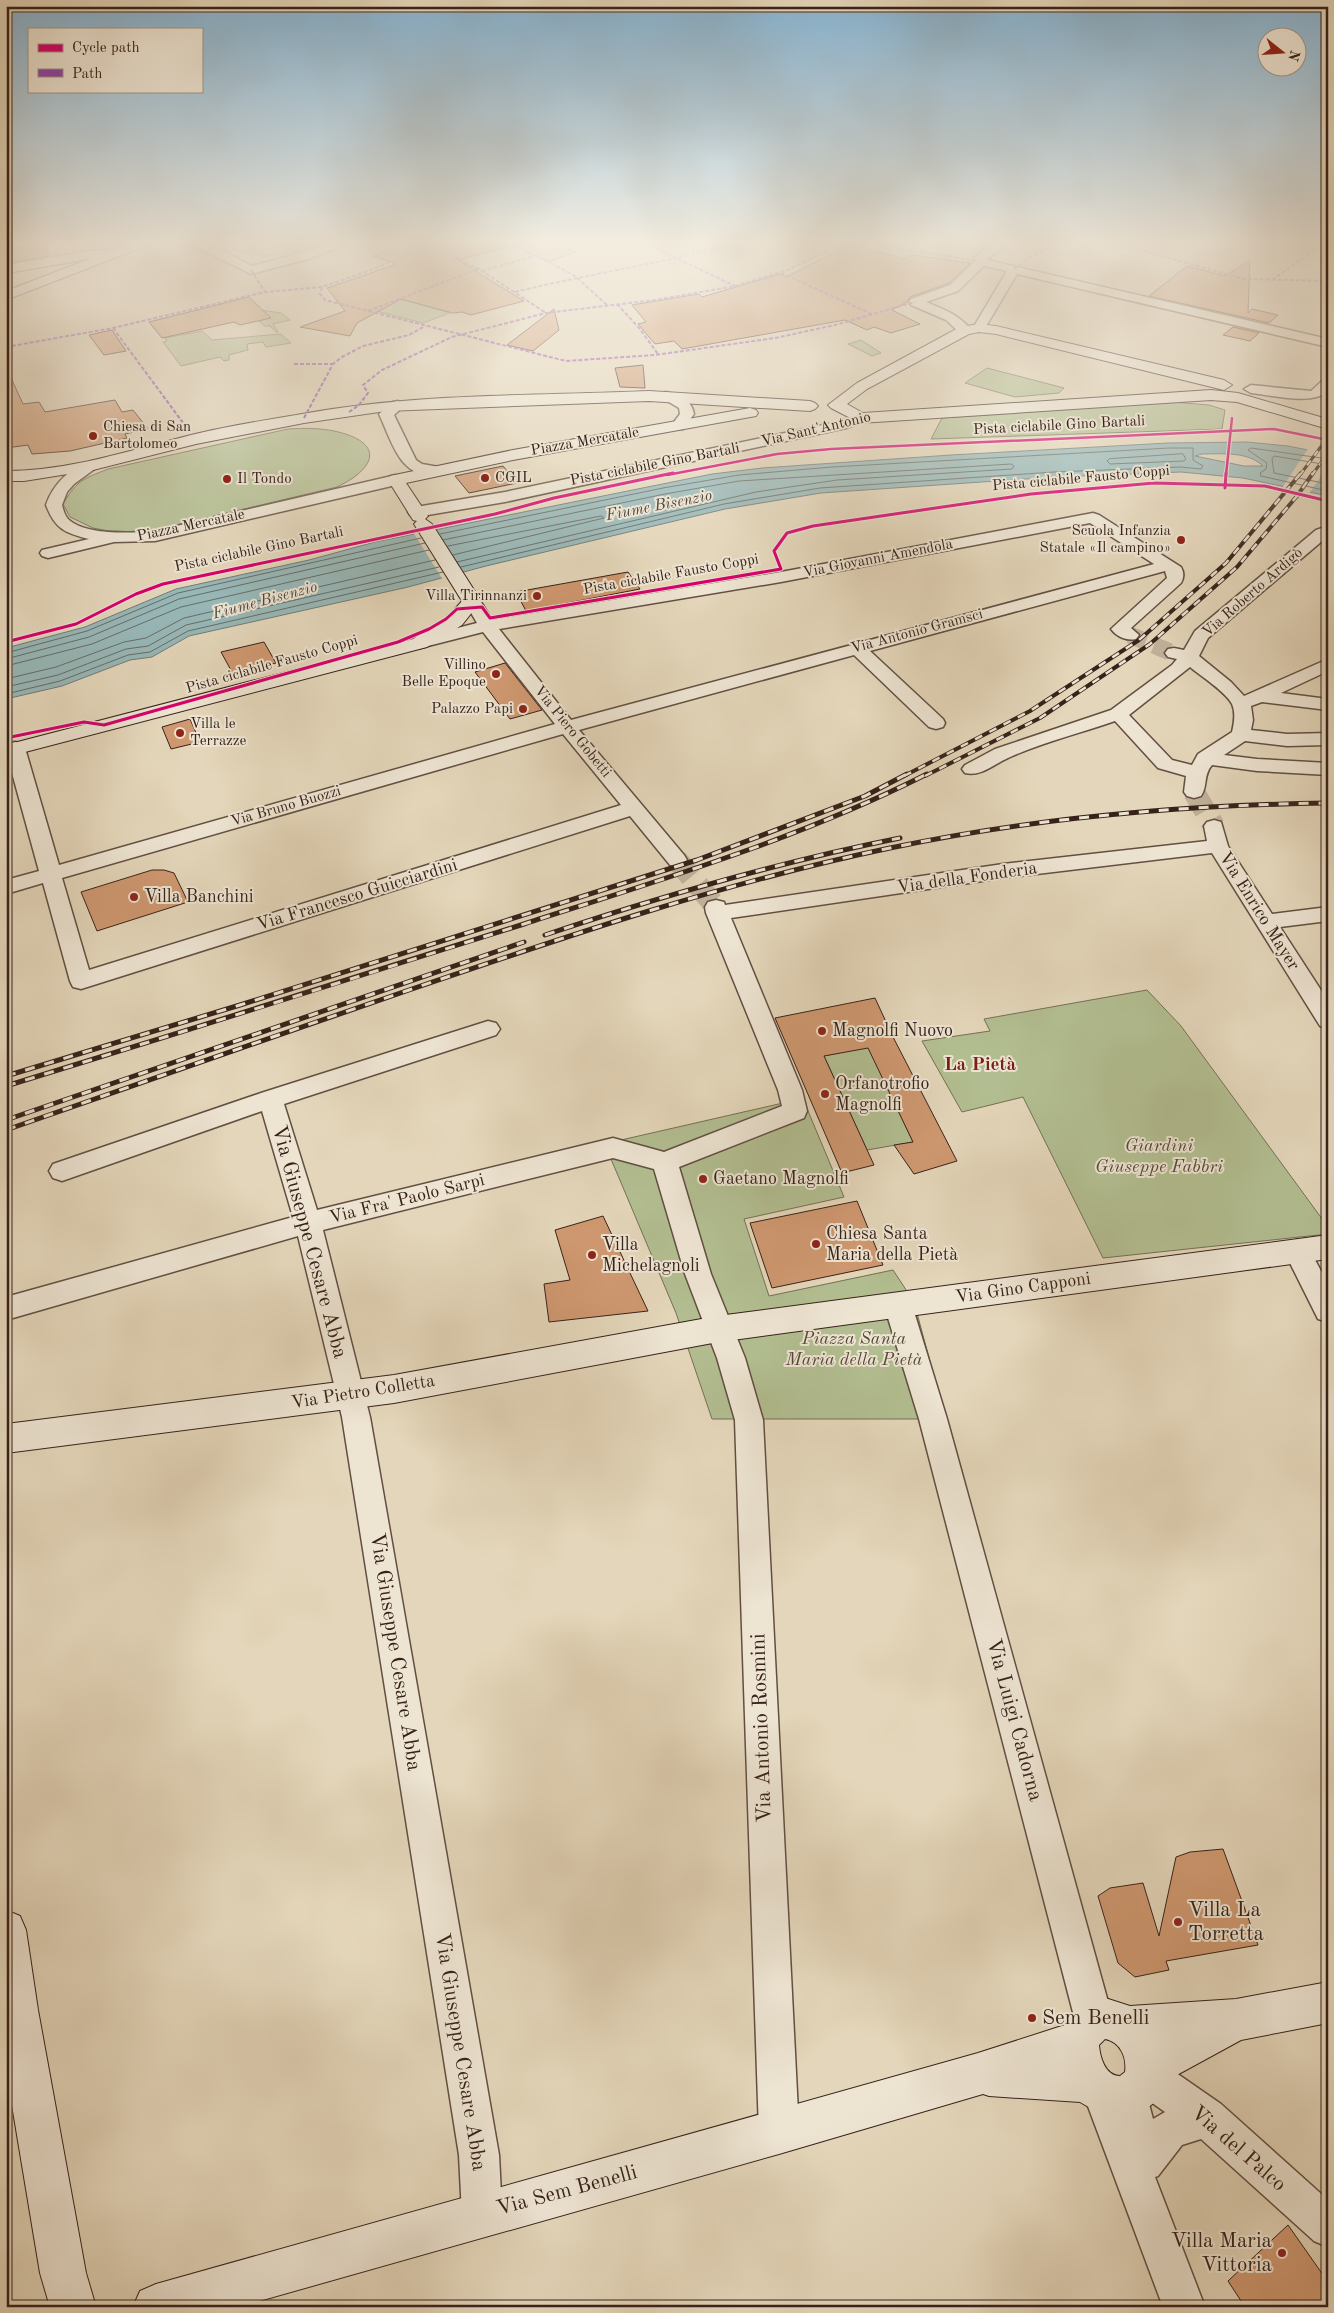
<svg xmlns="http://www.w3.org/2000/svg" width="1334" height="2313" viewBox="0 0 1334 2313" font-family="'Old Standard TT',serif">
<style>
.green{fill:#b2be91;stroke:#747056}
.water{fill:#97b7b7;stroke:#717b78;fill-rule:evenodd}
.pier{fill:#e4d6ba}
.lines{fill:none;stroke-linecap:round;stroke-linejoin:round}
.shore{stroke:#676c68;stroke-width:1}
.building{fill:#cf9870;stroke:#37221a}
.street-tunnel-far1{stroke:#c1b29a;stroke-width:17;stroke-dasharray:17 9;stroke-linecap:butt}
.street-tunnel{stroke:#c1b29a;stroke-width:22;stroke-dasharray:22 11;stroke-linecap:butt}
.street-casing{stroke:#624f42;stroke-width:3}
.secondary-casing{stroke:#37221a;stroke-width:2}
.street{fill:#ede4d2;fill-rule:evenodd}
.secondary{fill:#ede4d2;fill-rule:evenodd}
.rail-far2-casing{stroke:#37221a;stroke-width:3}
.rail-far1-casing{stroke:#37221a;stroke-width:4}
.rail-casing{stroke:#37221a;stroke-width:5}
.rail-far2{stroke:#ede4d2;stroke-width:2;stroke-dasharray:6;stroke-linecap:butt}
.rail-far1{stroke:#ede4d2;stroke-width:2.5;stroke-dasharray:8;stroke-linecap:butt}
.rail{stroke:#ede4d2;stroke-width:3;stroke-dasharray:10;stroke-linecap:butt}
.quiet{stroke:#8e44ad;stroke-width:2;stroke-dasharray:4 2;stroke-linecap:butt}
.cycleway-far1-casing{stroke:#ede4d2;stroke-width:4.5}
.cycleway-casing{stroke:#ede4d2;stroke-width:5}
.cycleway-far1{stroke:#d6006c;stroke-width:2.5}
.cycleway{stroke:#d6006c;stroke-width:3}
.poi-dot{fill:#8f2418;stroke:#ede4d2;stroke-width:2}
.labels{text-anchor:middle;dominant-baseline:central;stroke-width:4;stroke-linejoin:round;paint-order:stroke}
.far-street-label{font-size:15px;fill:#37221a;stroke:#ede4d2}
.far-poi-label{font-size:15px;fill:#37221a;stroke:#ede4d2;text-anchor:start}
.far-water-label{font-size:16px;font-style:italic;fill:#4f4741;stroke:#ede4d2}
.street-label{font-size:18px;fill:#37221a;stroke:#ede4d2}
.poi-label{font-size:18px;fill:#37221a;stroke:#ede4d2;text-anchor:start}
.park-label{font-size:18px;font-style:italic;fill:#564938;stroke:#ede4d2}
.neighbourhood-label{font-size:19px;font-weight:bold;fill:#7a1f14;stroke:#ede4d2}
.near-street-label{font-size:21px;fill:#37221a;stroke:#ede4d2}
.near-poi-label{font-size:21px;fill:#37221a;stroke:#ede4d2;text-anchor:start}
</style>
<rect width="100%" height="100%" fill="#e4d6ba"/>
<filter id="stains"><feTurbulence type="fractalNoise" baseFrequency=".004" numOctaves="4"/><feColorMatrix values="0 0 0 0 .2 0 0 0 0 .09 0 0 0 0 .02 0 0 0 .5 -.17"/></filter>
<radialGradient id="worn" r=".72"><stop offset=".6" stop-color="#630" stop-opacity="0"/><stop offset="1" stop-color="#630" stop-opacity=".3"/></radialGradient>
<g class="green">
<path d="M217,241H259L266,244L258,247L265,250L295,241H321C279,259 259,263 217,241Z"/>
<path d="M400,299L450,313L423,323L372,310Z"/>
<path d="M261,310L281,313L290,320L273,324L278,332H276L270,326H265L249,313Z"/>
<path d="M202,331L212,340L281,334L291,343L266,347L263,342L247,344L248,350L229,355V360L224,361L220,357L181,366L163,342L167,341L165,338Z"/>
<path d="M861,340L881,353L872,356L848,344Z"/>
<path d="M987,368L1064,388L1059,393L1015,397L965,383Z"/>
<path d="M1173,402L1209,405L1225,410L1222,429L931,439L942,418Z"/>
<path d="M288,429C303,428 319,428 334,431C385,442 377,468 337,487L147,532L109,531L93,528L70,517L63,504C77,480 83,479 108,469Z"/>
<path d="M1147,990L1181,1026L1328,1227V1234L1103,1258L1023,1097L962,1112L922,1041L990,1031L984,1019Z"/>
<path d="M868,1047L913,1142L867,1150L824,1056Z"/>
<path d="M798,1087L844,1197L744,1219L769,1296L893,1270L914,1302L946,1421L933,1419H712L676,1313L611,1159L613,1148L621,1140L783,1103Z"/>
</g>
<path class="water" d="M1247,442L1288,446L1328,454V496L1243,478L1181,472L1055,477L821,493L725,509L486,566L408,587L189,636L152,657L130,660L62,686L6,699V648L85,627L176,589L309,560L375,542L712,474L762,468L951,455L1168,443ZM1202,454C1221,454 1248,451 1263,466H1244L1195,456Z"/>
<g class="pier">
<path d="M1309,447L1328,451V465L1309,494L1282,488Z"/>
<path d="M435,527L464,574L443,580L413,532Z"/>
</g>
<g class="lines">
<g class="shore">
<path d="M1183,454L1186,459L1184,461L1110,464L1107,461L1109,459Z"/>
<path d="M1328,459L1251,448L1248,450L1267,463L1266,469L1260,473L1261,476L1328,491"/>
<path d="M1328,465L1274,456L1272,459L1274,473L1328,484"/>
<path d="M440,534L663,488L739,475L832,467L1169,448H1193V460L1203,466L1201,469L1180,467L1054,472L820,488L724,504L461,567"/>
<path d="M443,540L665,494L739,481L1011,464L1014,466L1012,469L837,480L756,492L457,562"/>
<path d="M448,546L601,516L604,518L453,555"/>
<path d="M6,653L87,631L178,593L421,538"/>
<path d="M6,659L89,637L179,599L425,543"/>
<path d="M6,666L92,644L181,607L429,550"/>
<path d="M6,679L56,667L124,642L146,638L184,618L435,560"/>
<path d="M6,687L58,675L126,649L148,646L186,625L439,567"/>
<path d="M6,694L60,681L128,655L150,652L188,631L443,572"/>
</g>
</g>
<g class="building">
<path d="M40,241H44L50,256L6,263V251Z"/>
<path d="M415,241H546L576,252L548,262L507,243L508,247L458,260L524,301L471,315L462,312L453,313L401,299L357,323L350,336L300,327L345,311L327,288L397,264L373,256Z"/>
<path d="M851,244L904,259L912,255L970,263L949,283L910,297L907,302L892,310L920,324L891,333L874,327L867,330L845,320L682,349L674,341L655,344L638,324L646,322L632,305L699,294L702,297L780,274L786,277Z"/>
<path d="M1250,260L1248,313L1252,309L1278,315L1269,323L1149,296L1187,266L1225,276Z"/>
<path d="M249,297L271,318L240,325L234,322L162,338L149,322Z"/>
<path d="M554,309L559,330L533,351L507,345Z"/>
<path d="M1233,327L1259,333L1250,341L1223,335Z"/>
<path d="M112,330L126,351L104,355L89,335Z"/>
<path d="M643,365L645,388L620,387L615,368Z"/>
<path d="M6,367L23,404L39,402L45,412L115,400L122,412L133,410L148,429L125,434L127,438L70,451L32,454L28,445L6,448Z"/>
<path d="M503,466L517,483L469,493L455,476Z"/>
<path d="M628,572L640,589L526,611L516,592Z"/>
<path d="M264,642L276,663L233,674L221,652Z"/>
<path d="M505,663L542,710L510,719L475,672Z"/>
<path d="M190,719L200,742L171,749L162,727Z"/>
<path d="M152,870H164L174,873L188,902L97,931L81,892Z"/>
<path d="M875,998L893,1037L957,1161L914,1174L894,1145L913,1142L868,1048L824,1056L874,1165L842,1173L775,1018Z"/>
<path d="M857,1201L883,1265L772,1288L750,1223Z"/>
<path d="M603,1216L648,1311L549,1322L544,1284L570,1280L555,1230Z"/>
<path d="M1223,1849L1258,1945L1166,1961L1169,1970L1135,1977L1118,1963L1098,1896L1110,1888L1143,1883L1159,1936L1176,1857L1190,1852Z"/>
<path d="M1288,2225L1328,2282V2307H1245L1228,2281Z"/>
</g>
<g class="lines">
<path class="street-tunnel-far1" d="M1130,635L1170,652"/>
<g class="street-tunnel">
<path d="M1194,792L1214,826"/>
<path d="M677,860L716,907"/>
</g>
<defs>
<g id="street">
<path d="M177,241C205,238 228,254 252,266L300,253L336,241L349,242L347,244L308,259L251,274L200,249L179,243Z"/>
<path d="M997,241H1010L987,260L1328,339V347L1017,274L985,328L979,332L973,328L1007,271L984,266L958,291L926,302C943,309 960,315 971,330L970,333H960L946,320L911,305L909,302L911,299L950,285L973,263L974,258Z"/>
<path d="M1321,241H1328V245L1323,243Z"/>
<path d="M113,250L119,254L117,257L88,259L6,273V265L88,251Z"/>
<path d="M1328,379V391C1313,406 1271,395 1251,393L1244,389L1251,385L1311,391L1323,380Z"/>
<path d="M666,392C679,395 692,400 694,414L683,429H673L671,426L680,414L679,408L659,396L661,393Z"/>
<path d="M398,401L405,405L394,415L416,460L422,464L439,467L442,470L439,473C401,483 392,441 379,414L393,402Z"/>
<path d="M860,414L867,418L865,421L846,428L505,502L416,517L410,515L408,512L410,509L416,507L505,492L842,421Z"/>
<path d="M93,461L100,465L74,484L67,492L62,505C63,509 65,516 68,519C86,536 132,533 155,531L396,475L404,480L396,485L155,541L114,542L48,558L42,556L40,553L42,550L89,539C65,533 55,529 46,505C53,484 71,466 93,461Z"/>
<path d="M1093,513L1099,515L1181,567C1184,572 1184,578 1181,583L1131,628L1139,635L1136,639C1127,641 1117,637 1111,629L1167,578L1165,571L870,651L943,719L945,723L943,727L936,729L929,727L854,655L579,730L684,855L687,860L684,865L677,867L670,865L630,816L81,989L73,987L70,981L43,883L6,894V880L39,871L6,751L8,744L15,742L22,744L25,748L59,865L555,724L483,632L420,648L414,647L411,643L414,639L477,623L464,601L466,597H478L492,620L781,572ZM1090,523L1154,564L571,720L499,629L781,582ZM563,734L621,805L89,970L62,878Z"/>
<path d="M1322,528L1328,530V536L1208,638L1199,656L1231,682L1244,696L1328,659V671L1281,693L1328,699V710L1262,702L1251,706L1253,720L1251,730L1287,734L1328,733V745L1287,746L1245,741L1224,755L1257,759L1328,763V775L1257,771L1212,765C1203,775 1208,786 1201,796L1194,798L1187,796L1184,792L1186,776L1158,768L1115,721C1081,733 1040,743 1008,758C994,764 981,777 965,773L962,769L965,765L995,749L1111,710L1172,665L1177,659L1168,657L1165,653L1168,649L1174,648L1184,650L1195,631L1316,530ZM1190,667C1201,676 1226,692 1232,704C1236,713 1234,724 1232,732L1198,754L1192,765L1172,760L1129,715Z"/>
<path d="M1214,820L1221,822L1228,846L1272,914L1328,907V921L1280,927L1328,1001V1028L1320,1026L1212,853L1003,878L731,918L802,1090L807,1111L804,1118L679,1167L711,1274L745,1358L763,1420L799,2132L793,2146L779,2152L765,2146L759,2132L735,1420L717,1358L685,1274L654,1169L613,1158L323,1230L370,1417L499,2155L502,2214L496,2228L482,2234L468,2228L462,2214L459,2155L342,1417L298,1236L6,1320V1297L293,1217L262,1111L62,1181L53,1178L49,1171L53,1164L261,1093L488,1021L496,1023L500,1029L496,1035L284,1104L317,1210L613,1138L664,1152L782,1106L778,1090L706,913L705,907L708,902L716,900L724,902L725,905L1003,864L1207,841L1204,826L1207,822Z"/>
<path d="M1297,1240L1306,1243L1328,1284V1322L1318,1319L1284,1251L1288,1243Z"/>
<path d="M898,1294L908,1297L912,1305L947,1419L1113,2020L1107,2033L1094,2039L1081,2033L1075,2020L919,1419L884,1305L888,1297Z"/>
<path d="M1145,2056L1159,2061L1221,2104L1328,2200V2247L1314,2241L1201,2139L1182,2145L1158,2176L1155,2177L1205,2307H1163L1083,2093L1088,2079L1102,2074L1116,2079L1117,2082L1127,2078L1126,2075L1131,2061ZM1148,2100L1165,2112L1153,2119Z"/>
</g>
<g id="secondary">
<path d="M136,241H152L151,244L6,300V291Z"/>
<path d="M979,324L996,326L1224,380L1232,385L1224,390L996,334L979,332L969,334L867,389L847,404L863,413L1211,390L1238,393L1327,419L1328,424L1321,427L1237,402L1211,400L860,423L831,408L828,405L857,383L960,327Z"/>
<path d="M649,391L810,401L815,403L818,406L815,409L810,411L649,401L386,411L304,423L196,444L93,470L24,481H6V471C69,471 131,450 191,435C228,426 266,420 302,414C416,393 534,396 649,391Z"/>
<path d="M750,408L756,410L758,413L756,416L513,460L406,483L428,516L425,519L432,524L481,601L462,625L427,647L6,757V745L413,639L448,617L462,601L414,524L417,521L413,520L388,480L390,476L513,450Z"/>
<path d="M1328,1235V1259L718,1342L394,1403L6,1453V1424L394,1375L718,1316Z"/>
<path d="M6,1910L20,1916L26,1930L38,2010L86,2273L96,2307H50L40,2273L6,2069Z"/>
<path d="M1328,1982V2023L1241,2040L1164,2082L1155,2102L1142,2112L1127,2119H1112L1097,2112L1080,2102L989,2096L983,2094L779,2154L238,2307H133L140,2291L156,2284L978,2053L1065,2025L1070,2014L1102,1997L1130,2006L1236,1999ZM1105,2039C1121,2042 1127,2058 1125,2072L1120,2076C1105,2076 1100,2057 1099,2045Z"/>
</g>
</defs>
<use href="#street" class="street-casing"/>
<use href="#secondary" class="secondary-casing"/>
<use href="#street" class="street"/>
<use href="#secondary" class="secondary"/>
<defs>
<g id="rail-far2">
<path d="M1300,475L1328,437"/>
<path d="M1312,475L1328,453"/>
</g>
<g id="rail-far1">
<path d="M904,776L1030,711L1139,640L1226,563L1301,473"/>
<path d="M925,776L1040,718L1150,644L1237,567L1297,496L1313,473"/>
</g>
<g id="rail">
<path d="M545,935C662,896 779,862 900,838"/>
<path d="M6,1076L240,1005L697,860L865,796L907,774"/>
<path d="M6,1086C179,1033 352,979 524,924C660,880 799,839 927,774"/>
<path d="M6,1120L524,942"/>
<path d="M6,1130C140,1083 275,1036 409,990C567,936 726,882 890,848C1033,818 1182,805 1328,803"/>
</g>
</defs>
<use href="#rail-far2" class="rail-far2-casing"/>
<use href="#rail-far1" class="rail-far1-casing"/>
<use href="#rail" class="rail-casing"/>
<use href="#rail-far2" class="rail-far2"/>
<use href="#rail-far1" class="rail-far1"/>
<use href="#rail" class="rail"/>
<g class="quiet">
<path d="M422,241L482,271L546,313"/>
<path d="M640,241L735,286"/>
<path d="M801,241L828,249"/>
<path d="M854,241L978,261"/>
<path d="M1109,241L1244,279L1328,281"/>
<path d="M343,242L347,241"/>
<path d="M535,255L575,276L607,305"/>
<path d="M1014,269L1032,256L1067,241"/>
<path d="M251,270L265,292"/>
<path d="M482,271L587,241"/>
<path d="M781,273L874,315"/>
<path d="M1272,280L1327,241"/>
<path d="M322,287L320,294L325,300L566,361L655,355L775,338L835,325L915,302"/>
<path d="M515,292C592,273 670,262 746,241"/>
<path d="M617,304L640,329L658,354"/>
<path d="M368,311L478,269"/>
<path d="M113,328L192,435"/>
<path d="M6,347L113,328L265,292L322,287L374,269L427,245L450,241"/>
<path d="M294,364H333"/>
<path d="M349,412L359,405L368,393L363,385L382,370L452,337L546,313L655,300L735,286L788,270L847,241"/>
<path d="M304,418L333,364L342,357L363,346L409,335L425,326"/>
</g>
<defs>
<g id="cycleway-far1">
<path d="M667,475L777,454L831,449L1274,429L1328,440"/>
<path d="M1226,475L1232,418"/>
</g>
<g id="cycleway">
<path d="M1225,488L1226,473"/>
<path d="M6,642L76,624L136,594L163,584L495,514L554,498L673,473"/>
<path d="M6,738L84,722L104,725L398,642L429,629L446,619L457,609L482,607L490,618L781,569L774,551L787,533L813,526L1031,494L1154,483L1265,486L1328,501"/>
</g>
</defs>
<use href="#cycleway-far1" class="cycleway-far1-casing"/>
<use href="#cycleway" class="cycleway-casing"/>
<use href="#cycleway-far1" class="cycleway-far1"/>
<use href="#cycleway" class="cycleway"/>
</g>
<linearGradient id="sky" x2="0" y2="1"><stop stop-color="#87b5d4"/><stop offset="0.43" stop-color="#f3ede0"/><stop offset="1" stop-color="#f3ede0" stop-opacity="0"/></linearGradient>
<rect width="1334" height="564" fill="url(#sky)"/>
<g class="poi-dot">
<circle cx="93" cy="436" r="5"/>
<circle cx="485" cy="478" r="5"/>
<circle cx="227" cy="479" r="5"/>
<circle cx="1181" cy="540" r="5"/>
<circle cx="537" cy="596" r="5"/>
<circle cx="496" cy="674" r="5"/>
<circle cx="523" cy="709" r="5"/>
<circle cx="180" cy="733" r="5"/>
<circle cx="134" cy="897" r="5"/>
<circle cx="822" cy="1031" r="5"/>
<circle cx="825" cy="1094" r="5"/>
<circle cx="703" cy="1179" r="5"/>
<circle cx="816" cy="1244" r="5"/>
<circle cx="592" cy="1255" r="5"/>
<circle cx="1178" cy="1922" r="5"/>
<circle cx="1032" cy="2018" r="5"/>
<circle cx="1282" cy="2253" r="5"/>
</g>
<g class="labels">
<g class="far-street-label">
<text transform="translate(1059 426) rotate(-3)">Pista ciclabile Gino Bartali</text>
<text transform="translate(816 430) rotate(-13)">Via Sant'Antonio</text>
<text transform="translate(585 442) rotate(-10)">Piazza Mercatale</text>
<text transform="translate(655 465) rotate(-11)">Pista ciclabile Gino Bartali</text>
<text transform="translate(1081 479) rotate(-5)">Pista ciclabile Fausto Coppi</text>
<text transform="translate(191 526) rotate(-12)">Piazza Mercatale</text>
<text transform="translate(259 550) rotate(-12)">Pista ciclabile Gino Bartali</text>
<text transform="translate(878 559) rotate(-11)">Via Giovanni Amendola</text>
<text transform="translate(671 575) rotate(-10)">Pista ciclabile Fausto Coppi</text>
<text transform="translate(1253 593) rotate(-41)">Via Roberto Ardigò</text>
<text transform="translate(917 632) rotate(-15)">Via Antonio Gramsci</text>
<text transform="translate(272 665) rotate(-16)">Pista ciclabile Fausto Coppi</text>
<text transform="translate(572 732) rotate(51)">Via Piero Gobetti</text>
<text transform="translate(286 807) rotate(-16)">Via Bruno Buozzi</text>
</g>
<g class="far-poi-label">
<text x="103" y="427">Chiesa di San<tspan x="103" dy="17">Bartolomeo</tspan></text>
<text x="495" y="478">CGIL</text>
<text x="237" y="479">Il Tondo</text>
<text x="1171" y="531" text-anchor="end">Scuola Infanzia<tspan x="1171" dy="17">Statale «Il campino»</tspan></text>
<text x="527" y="596" text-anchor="end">Villa Tirinnanzi</text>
<text x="486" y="665" text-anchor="end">Villino<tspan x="486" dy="17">Belle Epoque</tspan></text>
<text x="513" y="709" text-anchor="end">Palazzo Papi</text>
<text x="190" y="724">Villa le<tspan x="190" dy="17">Terrazze</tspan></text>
</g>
<g class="far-water-label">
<text transform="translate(659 506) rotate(-11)">Fiume Bisenzio</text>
<text transform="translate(265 601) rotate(-15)">Fiume Bisenzio</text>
</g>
<g class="street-label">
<text transform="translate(967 878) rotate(-8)">Via della Fonderia</text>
<text transform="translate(357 895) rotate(-17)">Via Francesco Guicciardini</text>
<text transform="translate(1259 911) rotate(58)">Via Enrico Mayer</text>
<text transform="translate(407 1199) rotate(-14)">Via Fra' Paolo Sarpi</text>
<text transform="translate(1023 1288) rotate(-8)">Via Gino Capponi</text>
<text transform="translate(363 1392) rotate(-9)">Via Pietro Colletta</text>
</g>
<g class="poi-label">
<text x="144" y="897">Villa Banchini</text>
<text x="832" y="1031">Magnolfi Nuovo</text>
<text x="835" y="1084">Orfanotrofio<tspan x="835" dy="21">Magnolfi</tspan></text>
<text x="713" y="1179">Gaetano Magnolfi</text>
<text x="826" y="1234">Chiesa Santa<tspan x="826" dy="21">Maria della Pietà</tspan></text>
<text x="602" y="1245">Villa<tspan x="602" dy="21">Michelagnoli</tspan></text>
</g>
<g class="park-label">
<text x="1159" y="1146">Giardini<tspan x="1159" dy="21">Giuseppe Fabbri</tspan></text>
<text x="854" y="1339">Piazza Santa<tspan x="854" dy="21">Maria della Pietà</tspan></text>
</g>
<g class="neighbourhood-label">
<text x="980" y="1065">La Pietà</text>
</g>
<g class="near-street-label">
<text transform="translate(309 1242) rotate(75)">Via Giuseppe Cesare Abba</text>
<text transform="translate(395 1652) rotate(81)">Via Giuseppe Cesare Abba</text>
<text transform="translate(1014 1720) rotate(75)">Via Luigi Cadorna</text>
<text transform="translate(762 1728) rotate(-92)">Via Antonio Rosmini</text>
<text transform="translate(460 2052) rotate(81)">Via Giuseppe Cesare Abba</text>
<text transform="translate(1238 2149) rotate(41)">Via del Palco</text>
<text transform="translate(567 2191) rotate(-15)">Via Sem Benelli</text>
</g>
<g class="near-poi-label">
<text x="1188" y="1910">Villa La<tspan x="1188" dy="24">Torretta</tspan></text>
<text x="1042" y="2018">Sem Benelli</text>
<text x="1272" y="2241" text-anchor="end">Villa Maria<tspan x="1272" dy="24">Vittoria</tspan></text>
</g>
</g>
<rect width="1334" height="2313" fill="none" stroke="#e4d6ba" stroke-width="25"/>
<rect x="8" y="8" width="1319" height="2298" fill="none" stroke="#37221a" stroke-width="2.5"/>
<rect x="12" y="12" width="1309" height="2288" fill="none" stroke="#37221a"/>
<rect x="28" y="28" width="175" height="65" fill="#ede4d2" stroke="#a49688"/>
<rect x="38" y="44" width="25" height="8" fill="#d6006c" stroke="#a49688"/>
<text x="72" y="52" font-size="15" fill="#37221a">Cycle path</text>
<rect x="38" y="69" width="25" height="8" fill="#8e44ad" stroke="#a49688"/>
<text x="72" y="78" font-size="15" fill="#37221a">Path</text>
<g transform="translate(1282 52) rotate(107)"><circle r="24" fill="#ede4d2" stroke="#a49688"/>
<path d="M0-4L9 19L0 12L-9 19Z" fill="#8f2418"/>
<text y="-8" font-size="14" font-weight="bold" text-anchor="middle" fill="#37221a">N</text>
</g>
<rect width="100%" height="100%" filter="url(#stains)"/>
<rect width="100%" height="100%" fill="url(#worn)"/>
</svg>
